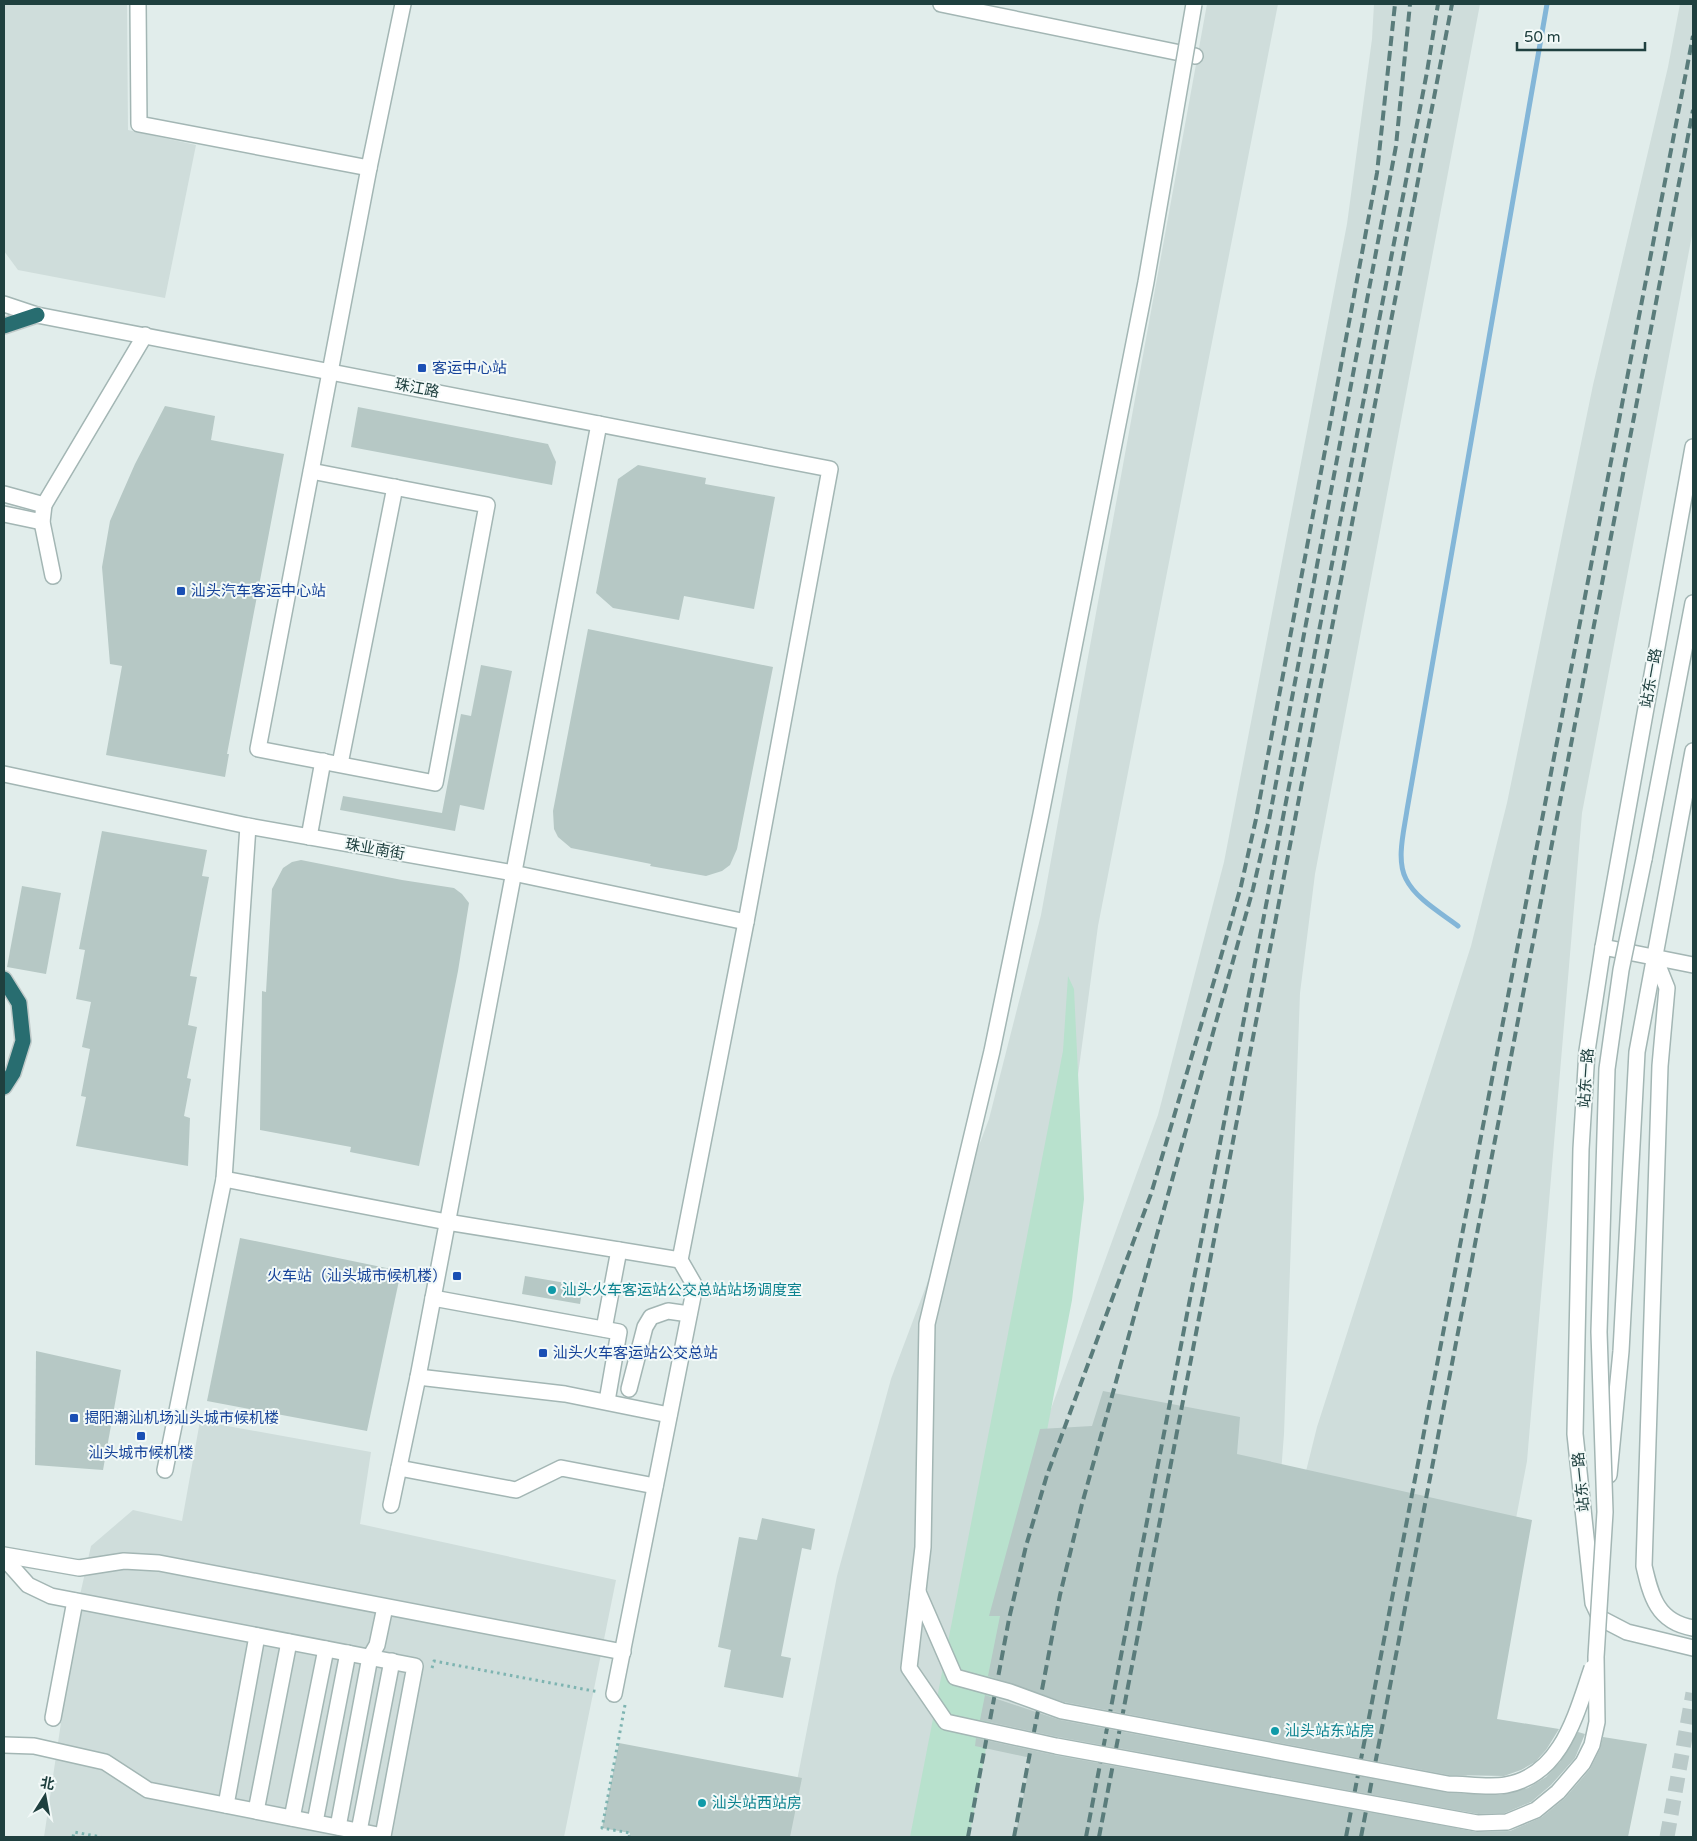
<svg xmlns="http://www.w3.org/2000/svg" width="1697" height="1841" viewBox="0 0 1697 1841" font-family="'Varela Round','Noto Sans SC',sans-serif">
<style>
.built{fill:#cfdddb}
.green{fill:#b8e1cd}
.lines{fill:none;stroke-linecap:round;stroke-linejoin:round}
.stream{stroke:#83b6d8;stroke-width:5}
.building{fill:#b6c8c5}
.minor-tunnel{stroke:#bacac9;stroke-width:15;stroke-dasharray:15 8;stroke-linecap:butt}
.minor-casing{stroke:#a3b6b4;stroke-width:18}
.highway-casing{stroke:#c0cac9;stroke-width:18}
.path{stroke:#7eb4b1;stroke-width:3;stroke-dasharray:2.5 4;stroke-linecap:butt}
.minor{stroke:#fff;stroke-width:15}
.highway{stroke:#286d70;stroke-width:15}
.rail{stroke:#5a7c7b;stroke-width:4;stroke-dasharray:10 5;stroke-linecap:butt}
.minor-bridge-casing{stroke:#a3b6b4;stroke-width:18;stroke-linecap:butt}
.minor-bridge{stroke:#fff;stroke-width:15}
.transit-dot{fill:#1a4fb4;stroke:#f2f9f8;stroke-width:2}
.culture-dot{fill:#0f9aa8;stroke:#f2f9f8;stroke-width:2}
.labels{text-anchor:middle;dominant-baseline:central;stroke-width:4;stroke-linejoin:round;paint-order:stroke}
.transit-label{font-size:15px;fill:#164399;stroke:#f2f9f8;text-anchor:start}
.street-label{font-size:15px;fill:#1f403f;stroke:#f2f9f8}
.culture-label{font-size:15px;fill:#0d838f;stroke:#f2f9f8;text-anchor:start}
</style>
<rect width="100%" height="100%" fill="#e1edeb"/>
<g class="built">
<path d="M4,4H127L128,130L196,145L165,298L18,270L4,251Z"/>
<path d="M1207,4H1278L1098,926L1036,1388L1044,1428L1158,1115L1224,862L1347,224L1372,39L1374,4H1480L1315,874L1300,993L1284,1434L1270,1616L1317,1427L1471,946L1507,803L1593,385L1668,67L1680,4H1693V230L1582,813L1527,1461L1455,1837H786L837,1576L891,1379L989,1119L1041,915Z"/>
<path d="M200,1421L371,1452L360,1524L616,1580L564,1837H44L80,1595L91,1546L133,1510L182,1521Z"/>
</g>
<path class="green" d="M1068,976L1074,989L1084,1199L1072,1300L969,1837H910L1063,1051Z"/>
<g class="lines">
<path class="stream" d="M1458,926C1441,913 1416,899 1406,879C1396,860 1404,831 1407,810L1547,4"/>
</g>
<g class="building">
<path d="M165,406L215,416L211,440L284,454L227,754H229L225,777L106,755L122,666L110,664L106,615L102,567L110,521L135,464Z"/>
<path d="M358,407L548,444L556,462L552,485L351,447Z"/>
<path d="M638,465L706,478L705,484L775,497L754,609L684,596L679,620L613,608L596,593L618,479Z"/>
<path d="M588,629L773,667L737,849L730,865L722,871L706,876L650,866L651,864L571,848L558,837L554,829L553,811Z"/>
<path d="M481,665L512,671L484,810L460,805L455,831L340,810L343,796L442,813L461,714L471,716Z"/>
<path d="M102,831L207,850L202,876L209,877L190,976L197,977L188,1025L197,1027L187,1078L191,1079L184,1116L190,1118L188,1166L76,1146L86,1097L81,1096L90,1049L82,1047L91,1002L76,999L85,950L79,949Z"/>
<path d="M301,860L402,880L454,888L462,894L469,903L458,971L419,1166L350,1152L351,1147L260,1130L262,991L266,992L272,889L283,868L292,862Z"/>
<path d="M22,886L61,893L46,974L7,967Z"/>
<path d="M240,1238L401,1271L367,1431L207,1401Z"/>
<path d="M525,1276L583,1286L580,1304L522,1294Z"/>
<path d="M36,1351L121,1370L103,1470L35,1465Z"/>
<path d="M1103,1391L1240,1417L1237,1454L1532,1520L1497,1719L1559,1729L1546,1750L1535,1762L1521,1770L1504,1776L1449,1775L1064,1702L988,1676L1000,1616H989L1040,1429L1092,1426Z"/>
<path d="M762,1518L815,1529L811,1550L802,1548L781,1656L791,1658L783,1698L724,1687L731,1650L718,1647L739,1537L757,1540Z"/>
<path d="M985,1695L1060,1720L1448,1793L1500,1795L1528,1788L1546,1777L1560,1762L1578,1732L1585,1734L1575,1758L1551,1785L1531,1802L1505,1813L1478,1814L1058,1737L980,1720Z"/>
<path d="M1603,1737L1647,1744L1628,1837H1015L1031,1758L975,1746L976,1738L1054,1755L1477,1832L1510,1831L1542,1817L1565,1798L1590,1769L1600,1749Z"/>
<path d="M619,1743L802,1778L790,1837H629L630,1833L602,1828Z"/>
</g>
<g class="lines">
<path class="minor-tunnel" d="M1667,1837L1693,1693"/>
<defs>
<g id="minor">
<path d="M138,4L139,124L369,168"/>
<path d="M941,4L1195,56"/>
<path d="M4,304L37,315L830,469L746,922L680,1260L695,1286L614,1694"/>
<path d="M1693,447L1603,947L1587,1051L1581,1149L1575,1434L1593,1603L1600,1618L1627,1632L1693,1648"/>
<path d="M311,471L487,505L435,783L258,749L369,168L403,4"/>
<path d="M4,494L44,505"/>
<path d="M4,514L42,522"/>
<path d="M53,576L42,522L44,505L145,335"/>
<path d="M340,764L395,487"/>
<path d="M4,774L248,826L513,873L746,922"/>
<path d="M309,837L323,761"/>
<path d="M1644,859L1693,603"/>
<path d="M1603,947L1693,965"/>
<path d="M1655,958L1667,988L1660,1066L1644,1566C1651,1596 1657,1622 1693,1628"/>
<path d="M224,1179L447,1222L680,1260"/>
<path d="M433,1298L619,1332L607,1401"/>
<path d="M604,1329L619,1250"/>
<path d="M418,1377L565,1394L669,1415"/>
<path d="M629,1389L645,1327L651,1317L668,1311L689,1314"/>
<path d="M399,1468L516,1490L561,1468L655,1486"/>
<path d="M165,1470L224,1179L248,826"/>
<path d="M1609,1475L1621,1351L1637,1052L1693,751"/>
<path d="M391,1505L418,1377L599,424"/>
<path d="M4,1555L79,1568L124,1561L159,1563L623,1652"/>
<path d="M4,1558L28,1585L51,1596L415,1666L383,1836L148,1790L105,1762L34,1746L4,1745"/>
<path d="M53,1718L75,1601"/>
<path d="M226,1805L257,1636"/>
<path d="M256,1811L289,1642"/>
<path d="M292,1818L326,1649"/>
<path d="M315,1822L348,1653"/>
<path d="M338,1827L370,1657L377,1645L385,1607"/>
<path d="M359,1831L392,1661"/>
</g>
<g id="highway">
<path d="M4,326L37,315"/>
<path d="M4,979L19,1003L23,1041L13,1073L4,1087"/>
</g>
</defs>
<use href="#minor" class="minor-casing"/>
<use href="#highway" class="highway-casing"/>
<g class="path">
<path d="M432,1668L434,1661L599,1692"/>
<path d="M625,1705L602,1828L630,1833L629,1837"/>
<path d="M73,1837L74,1832L101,1837"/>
</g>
<use href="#minor" class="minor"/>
<use href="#highway" class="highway"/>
<g class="rail">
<path d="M968,1837L1009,1619L1026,1546L1047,1475L1151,1194L1214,981L1241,886L1256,819L1377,173L1395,4"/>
<path d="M1014,1837L1060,1595L1082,1504L1253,889L1269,820L1396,146L1410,4"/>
<path d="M1086,1837L1427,72L1438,4"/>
<path d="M1099,1837L1452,4"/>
<path d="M1346,1837L1693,36"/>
<path d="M1361,1837L1693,110"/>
</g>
<defs>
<g id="minor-bridge">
<path d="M1194,4L1146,282L1041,814L992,1051L927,1324L923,1547L909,1668L946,1722L1056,1746L1477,1823L1507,1822L1536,1810L1558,1792L1583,1763L1592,1745L1597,1722L1596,1657L1605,1512L1599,1332L1607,1069L1621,970L1644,859"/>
<path d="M918,1592L955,1677L1010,1692L1062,1711L1448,1784C1466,1784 1488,1788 1506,1785C1562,1775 1576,1714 1592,1668"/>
</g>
</defs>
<use href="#minor-bridge" class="minor-bridge-casing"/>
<use href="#minor-bridge" class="minor-bridge"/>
</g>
<g class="transit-dot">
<rect x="417" y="363" width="10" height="10" rx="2.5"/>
<rect x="176" y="586" width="10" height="10" rx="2.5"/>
<rect x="452" y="1271" width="10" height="10" rx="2.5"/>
<rect x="538" y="1348" width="10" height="10" rx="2.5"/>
<rect x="69" y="1413" width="10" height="10" rx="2.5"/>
<rect x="136" y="1431" width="10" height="10" rx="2.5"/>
</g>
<g class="culture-dot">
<circle cx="552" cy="1290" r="5"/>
<circle cx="1275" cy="1731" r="5"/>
<circle cx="702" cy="1803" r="5"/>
</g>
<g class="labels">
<g class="transit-label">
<text x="432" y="368">客运中心站</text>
<text x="191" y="591">汕头汽车客运中心站</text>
<text x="447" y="1276" text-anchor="end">火车站（汕头城市候机楼）</text>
<text x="553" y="1353">汕头火车客运站公交总站</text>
<text x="84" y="1418">揭阳潮汕机场汕头城市候机楼</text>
<text x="141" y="1453" text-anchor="middle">汕头城市候机楼</text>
</g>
<g class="street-label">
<text transform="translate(417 388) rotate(11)">珠江路</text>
<text transform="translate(1651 678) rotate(-80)">站东一路</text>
<text transform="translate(375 849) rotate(10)">珠业南街</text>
<text transform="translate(1586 1078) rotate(-86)">站东一路</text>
<text transform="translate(1581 1482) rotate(-96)">站东一路</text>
</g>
<g class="culture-label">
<text x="562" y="1290">汕头火车客运站公交总站站场调度室</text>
<text x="1285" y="1731">汕头站东站房</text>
<text x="712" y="1803">汕头站西站房</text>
</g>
</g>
<rect width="1697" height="1841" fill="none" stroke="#1f403f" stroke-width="10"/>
<g transform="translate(45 1796) rotate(11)" stroke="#f2f9f8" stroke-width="4" paint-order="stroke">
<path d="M0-4L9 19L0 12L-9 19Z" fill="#1f403f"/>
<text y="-8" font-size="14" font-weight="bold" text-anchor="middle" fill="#1f403f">北</text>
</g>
<path d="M1517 42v8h128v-8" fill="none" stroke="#1f403f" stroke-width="2.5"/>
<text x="1524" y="42" font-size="15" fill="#1f403f" stroke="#f2f9f8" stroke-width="4" paint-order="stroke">50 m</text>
</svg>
